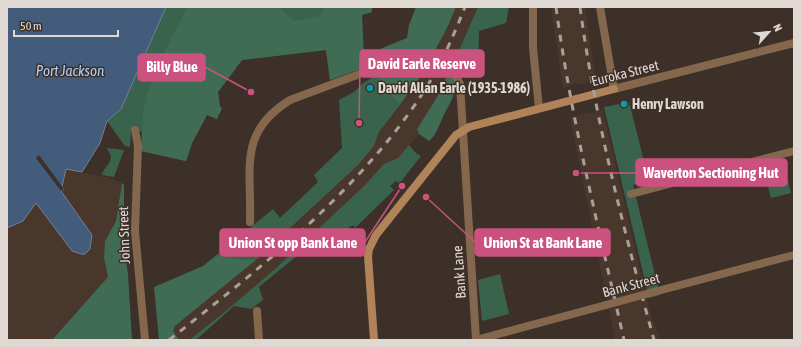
<svg xmlns="http://www.w3.org/2000/svg" width="801" height="347" viewBox="0 0 801 347" font-family="'Asap Condensed',sans-serif">
<style>
.built{fill:#49372b}
.green{fill:#3a634e}
.forest{fill:#406b55}
.water{fill:#435c7b;stroke:#728195}
.pier{fill:#3d3028}
.lines{fill:none;stroke-linecap:round;stroke-linejoin:round}
.street{stroke:#84674c;stroke-width:8}
.secondary{stroke:#b18358;stroke-width:8}
.rail{stroke:#a9a09a;stroke-width:3;stroke-dasharray:7 7;stroke-linecap:butt}
.street-bridge{stroke:#84674c;stroke-width:8}
.culture-dot{fill:#0f9aa8;stroke:#3d3028;stroke-width:1.5}
.labels{text-anchor:middle;dominant-baseline:central;stroke-width:3;stroke-linejoin:round;paint-order:stroke}
.street-label{font-size:14px;fill:#e0d8d3;stroke:#3d3028}
.poi-label{font-size:14px;font-weight:bold;fill:#e0d8d3;stroke:#3d3028;text-anchor:start}
.water-label{font-size:15px;font-style:italic;fill:#adcffb;stroke:#3d3028}
.leader{fill:none;stroke:#cb527f;stroke-width:1.5}
.callout-dot{fill:#cb527f;stroke:#3d3028;stroke-width:1.5}
.callout{fill:#cb527f;stroke:#cb527f;stroke-width:1.5}
.callout-label{font-size:15px;text-anchor:middle;font-weight:bold;fill:#fff}
</style>
<rect width="100%" height="100%" fill="#3d3028"/>
<g class="built">
<path d="M456,7H478L452,66L433,54L447,28Z"/>
<path d="M551,7H585L596,81L583,84L575,83L568,87L563,88Z"/>
<path d="M428,66H434L442,70L446,78L439,94L417,129L419,134L398,158L384,164L364,186L327,220L275,269L221,315L189,340H179L172,331L175,326L266,252L357,166L374,146L379,132L407,97Z"/>
<path d="M603,110L650,312L660,340H615L570,117Z"/>
<path d="M66,169L113,179L122,183L116,221L105,241L104,258L109,277L52,340H7V228L23,221L36,203L72,251L88,252L92,245V235L61,191Z"/>
</g>
<g class="green">
<path d="M166,7H372V12L362,15L363,56L407,38L412,50L330,80L326,50L242,60L218,92L220,107L222,108L217,119L207,115L192,143L186,161L141,151L142,132L131,129L130,147L125,146L107,121L121,109Z"/>
<path d="M478,7H509L506,23L479,31L478,68L469,69V72L452,66Z"/>
<path d="M377,75L380,86L400,105L379,132L374,146L357,166L256,260C243,260 231,258 218,254L273,209L280,218L318,182L314,175L342,148L339,100L354,92L363,83Z"/>
<path d="M629,102L649,181L633,185L660,295L649,298L604,107Z"/>
<path d="M409,145L416,153L421,156L399,184L396,181L390,186L394,190L355,228L354,225L349,227V244L327,231L259,287L263,300L251,309L234,306L196,340H189L221,315L275,269L364,186L384,164L398,158Z"/>
<path d="M106,148L124,150L114,177L102,175C105,164 118,161 106,148Z"/>
<path d="M782,157L791,193L771,198L762,163Z"/>
<path d="M500,274L509,314L482,321L478,280Z"/>
</g>
<g class="forest">
<path d="M188,7H279L294,21L319,16L325,7H372V12L362,15L364,56L407,38L409,25L416,7H456L447,28L433,54L412,50L330,80L326,50L242,60L218,92L220,107L222,108L217,119L207,115L192,143L186,161L141,151C142,139 142,127 143,115C148,79 171,39 188,7Z"/>
<path d="M416,60C432,59 456,70 455,88C454,98 447,108 443,117C439,125 436,136 429,141L419,134L417,129L439,94L446,78C442,70 437,65 428,66L400,105L380,86L377,75Z"/>
<path d="M122,183L124,185V248L128,274L132,340H52L108,277L104,258L105,241L116,221Z"/>
<path d="M218,254C231,258 243,260 256,260L175,326L173,331L179,340H159L154,287L203,266Z"/>
</g>
<path class="water" d="M7,7H166L121,109L107,121L100,143L82,172L66,169L62,187L64,189L61,191L92,235L90,249L85,254H81L72,251L36,203L23,221L7,228Z"/>
<path class="pier" d="M39,155L64,189L61,191L36,158Z"/>
<g class="lines">
<g class="street">
<path d="M533,7V48L539,108"/>
<path d="M600,7L614,89L794,43"/>
<path d="M135,130L138,146L135,231L145,340"/>
<path d="M631,194L794,151"/>
<path d="M250,222C252,169 237,133 290,100L381,66L421,54L426,55L449,68L454,73L460,84L476,340"/>
<path d="M650,293L794,255"/>
<path d="M257,311L259,340"/>
<path d="M476,340L606,305"/>
</g>
<path class="secondary" d="M374,340L368,256L369,249L376,235L456,135L469,127L614,89"/>
<g class="rail">
<path d="M556,7C571,119 599,229 624,340"/>
<path d="M580,7C595,120 624,230 654,340"/>
<path d="M169,340C268,262 375,179 438,68C448,48 457,27 465,7"/>
</g>
<path class="street-bridge" d="M606,305L650,293"/>
</g>
<g class="culture-dot">
<circle cx="370" cy="88" r="4"/>
<circle cx="624" cy="104" r="4"/>
</g>
<g class="labels">
<g class="street-label">
<text transform="translate(625 73) rotate(-14)">Euroka Street</text>
<text transform="translate(124 235) rotate(-92)">John Street</text>
<text transform="translate(459 272) rotate(-94)">Bank Lane</text>
<text transform="translate(631 285) rotate(-15)">Bank Street</text>
</g>
<g class="poi-label">
<text x="378" y="88">David Allan Earle (1935-1986)</text>
<text x="632" y="104">Henry Lawson</text>
</g>
<g class="water-label">
<text x="70" y="70">Port Jackson</text>
</g>
</g>
<path class="leader" d="M359 123L360 64M251 92L205 67M576 173L636 173M426 197L475 242M402 186L365 242"/>
<g class="callout-dot">
<circle cx="359" cy="123" r="4"/>
<circle cx="251" cy="92" r="4"/>
<circle cx="576" cy="173" r="4"/>
<circle cx="426" cy="197" r="4"/>
<circle cx="402" cy="186" r="4"/>
</g>
<g class="callout">
<rect x="360" y="50" width="124" height="27" rx="4"/>
<rect x="138" y="54" width="67" height="27" rx="4"/>
<rect x="636" y="159" width="151" height="27" rx="4"/>
<rect x="475" y="229" width="135" height="27" rx="4"/>
<rect x="220" y="229" width="145" height="27" rx="4"/>
</g>
<g class="callout-label">
<text x="422" y="69">David Earle Reserve</text>
<text x="172" y="72">Billy Blue</text>
<text x="711" y="178">Waverton Sectioning Hut</text>
<text x="543" y="248">Union St at Bank Lane</text>
<text x="293" y="248">Union St opp Bank Lane</text>
</g>
<rect width="801" height="347" fill="none" stroke="#e0d8d3" stroke-width="16"/>
<g transform="translate(769 32) rotate(63)" stroke="#3d3028" stroke-width="3" paint-order="stroke">
<path d="M0-3L7 15L0 10L-7 15Z" fill="#e0d8d3"/>
<text y="-6" font-size="11" font-weight="bold" text-anchor="middle" fill="#e0d8d3">N</text>
</g>
<path d="M14 30v6h104v-6" fill="none" stroke="#e0d8d3" stroke-width="2"/>
<text x="20" y="30" font-size="12" fill="#e0d8d3" stroke="#3d3028" stroke-width="3" paint-order="stroke">50 m</text>
</svg>
